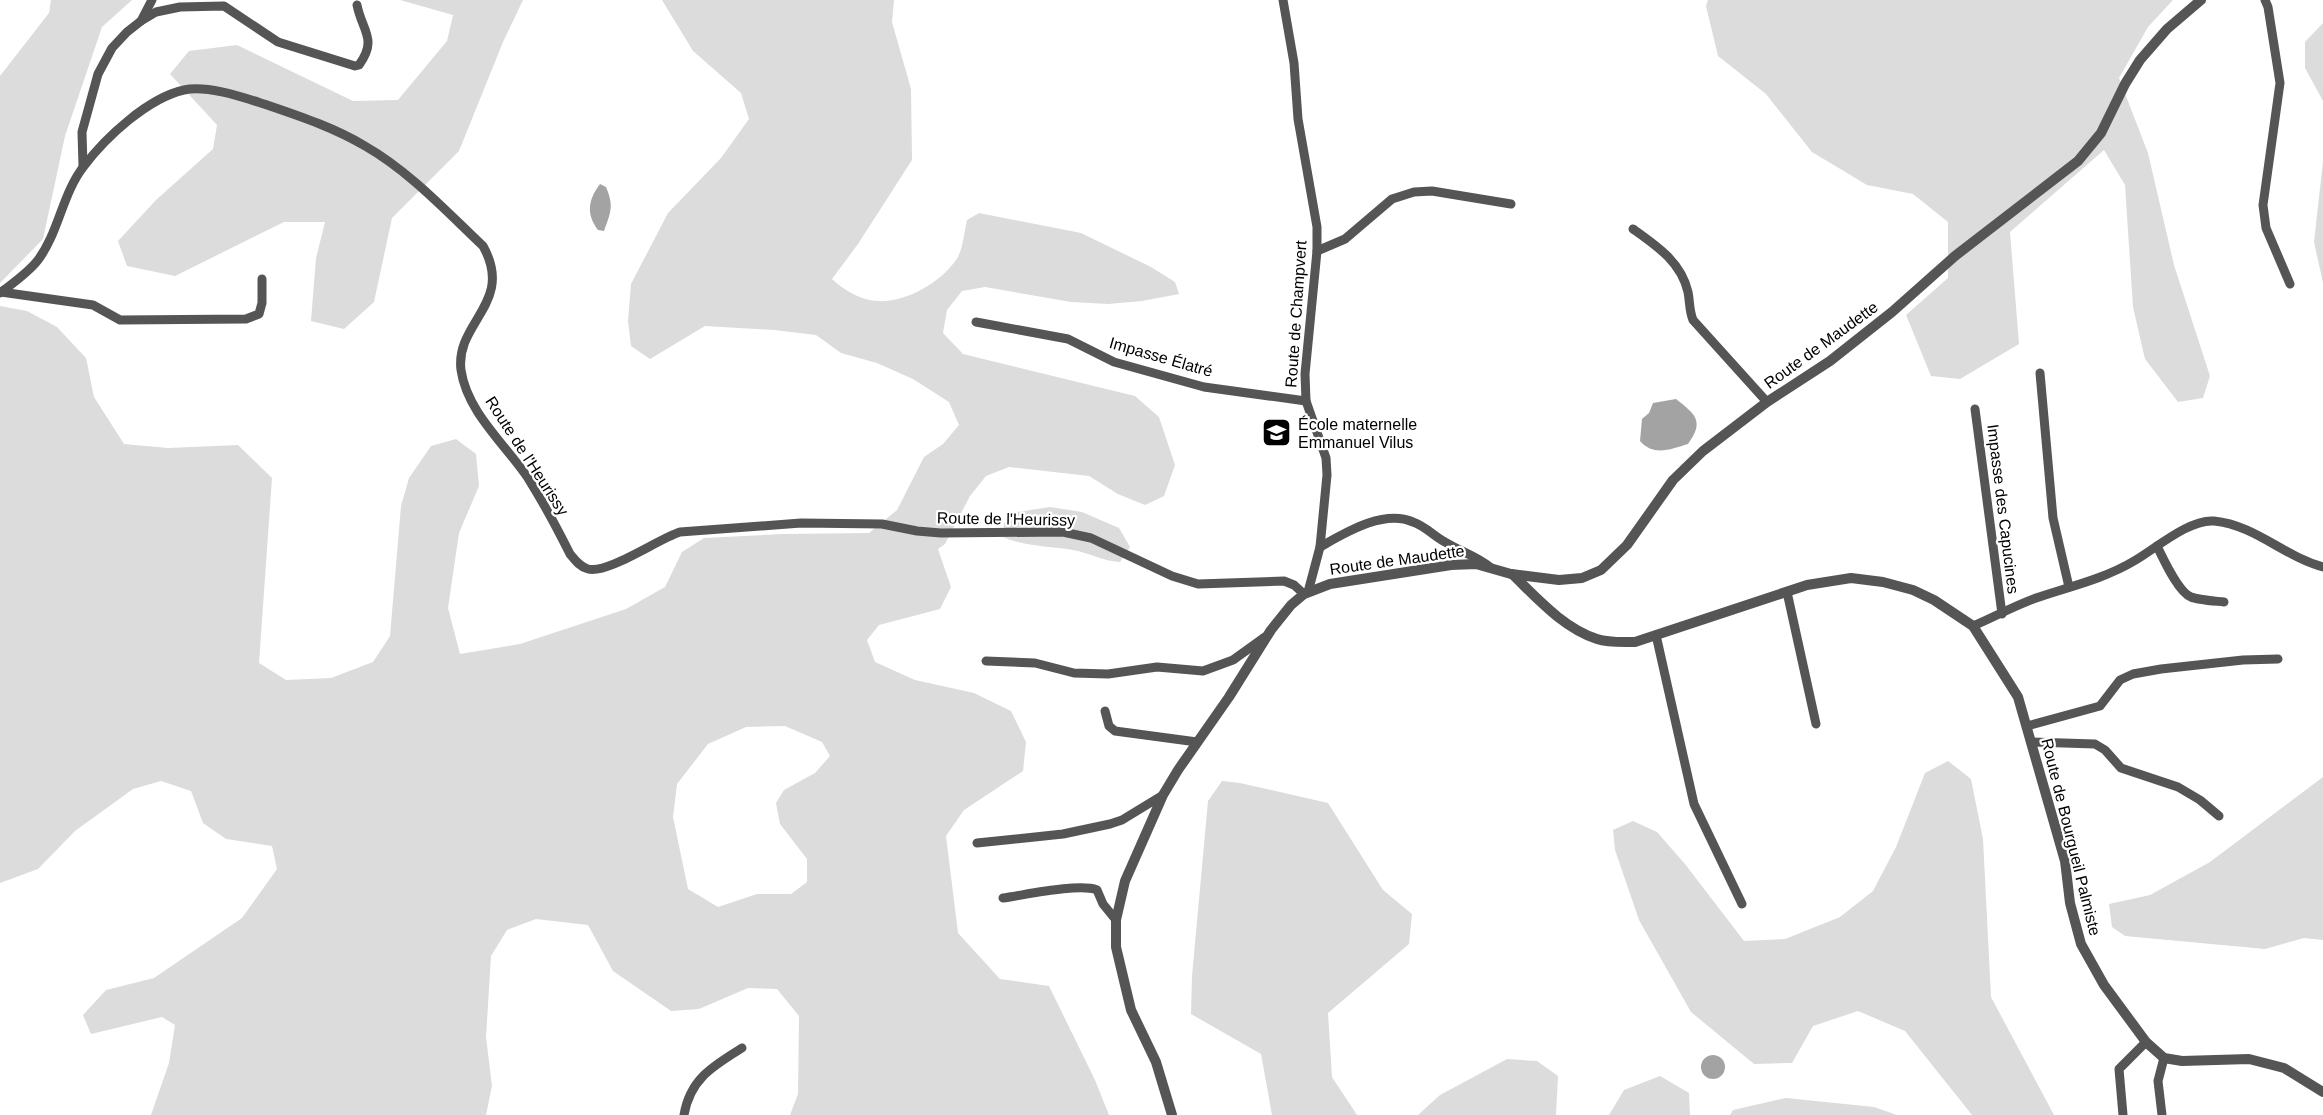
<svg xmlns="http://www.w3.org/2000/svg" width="2323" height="1115" viewBox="0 0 2323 1115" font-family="Arial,sans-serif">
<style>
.green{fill:#dcdcdc;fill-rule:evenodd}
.water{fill:#a3a3a3}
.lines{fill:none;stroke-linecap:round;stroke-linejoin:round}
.minor{stroke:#555;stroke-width:9}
.tertiary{stroke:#555;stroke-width:10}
.labels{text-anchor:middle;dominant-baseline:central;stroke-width:4.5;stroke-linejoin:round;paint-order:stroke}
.street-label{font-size:16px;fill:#000;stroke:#fff}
.poi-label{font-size:16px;fill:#000;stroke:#fff;text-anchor:start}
</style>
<rect width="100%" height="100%" fill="#fff"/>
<g class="green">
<path d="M51,0H132L102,27L65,136L43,239L0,283V76L49,13Z"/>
<path d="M400,0H523L503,42L459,151L392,218L374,302L344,329L311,321L316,258L325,222H284L175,276L127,266L118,241L156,200L213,149L217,125L170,74L189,51L237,45L353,101L398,100L447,41L453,15Z"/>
<path d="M662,0H894L892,22L911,89L912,160L858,244L832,279C844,290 860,300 877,301C905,303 940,283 956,260C963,251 964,232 967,220L979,213L1081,233L1151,267L1175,282L1179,294L1142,301L1108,304L1071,302L985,287L962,291L947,310L943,333L963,354L1135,396L1159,417L1175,465L1164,496L1145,505L1118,494L1089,476L1009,467L986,476L970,496L945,544L938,549L951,587L940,609L879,625L867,640L875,662L915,680L974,693L1011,711L1026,742L1023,771L964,810L946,836L958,933L1000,979L1049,986L1095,1080L1109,1115H790L798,1094L799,1016L777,989L748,988L699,1009L671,1011L613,971L588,925L536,919L507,930L491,956L486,1037L492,1086L486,1115H151L169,1063L175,1025L162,1017L91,1034L83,1015L106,990L154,978L242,918L277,869L272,846L226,839L203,823L191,791L161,781L133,789L75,831L38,869L0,883V306L27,311L57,327L86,358L94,397L124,444L168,448L238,445L272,478L259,663L286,680L331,678L373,662L390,636L401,506L409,478L431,446L456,439L476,454L479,486L459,533L448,608L460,654L520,644L626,609L665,587L682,552L704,538L783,534L869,533L897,510L924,457L943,444L959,425L949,402L913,379L877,363L841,353L816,335L774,330L705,326L650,359L631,346L628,321L631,284L668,213L721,158L749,119L741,93L693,51ZM785,726L822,742L830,756L815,773L784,790L776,803L780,824L807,859V882L791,894H757L718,907L688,889L673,817L677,784L708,744L746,727Z"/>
<path d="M1708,0H2173L2148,27L2119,78L2148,153L2174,265L2210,376L2203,398L2178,402L2145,359L2133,307L2125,185L2104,150L2010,232L2019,344L1960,379L1931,376L1906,315L1948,278V222L1913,194L1867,185L1812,152L1766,94L1718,56L1706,6Z"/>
<path d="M2323,23V101L2305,68V42Z"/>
<path d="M2323,161V283L2314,242Z"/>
<path d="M1050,507L1082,512L1119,528L1130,547L1120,562C1103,561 1089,553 1073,550C1049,546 1026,547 1003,537L1004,523L1017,512Z"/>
<path d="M1948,761L1971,779L1983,839L1991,997L2054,1115H1972L1905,1031L1858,1011L1813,1026L1792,1063L1754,1064L1691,1012L1639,920L1615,850L1613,830L1633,821L1657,832L1685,864L1744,941L1785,939L1840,917L1873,891L1896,847L1925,773Z"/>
<path d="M2323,777V940L2304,938L2265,949L2125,936L2112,927L2109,904L2150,895L2210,862Z"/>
<path d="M1222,781L1240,783L1328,803L1383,890L1412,914L1409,944L1328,1013L1332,1077L1357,1115H1272L1261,1054L1191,1014L1192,976L1208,801Z"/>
<path d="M1507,1059L1537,1061L1558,1076L1556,1115H1418L1440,1095Z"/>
<path d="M1660,1076L1689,1093L1690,1115H1609L1624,1090Z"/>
<path d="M1786,1098L1874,1107L1897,1115H1730L1733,1110Z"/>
</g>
<g class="water">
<path d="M600,184L606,187C614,206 611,212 604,231L598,230C586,214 588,200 600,184Z"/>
<path d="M1676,399C1695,414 1705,421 1688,444C1671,449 1654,457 1640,441L1642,419L1649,413L1653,403Z"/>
<circle cx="1713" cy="1067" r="12"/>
</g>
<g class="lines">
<g class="minor">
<path d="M1283,0L1294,63L1298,119L1317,227V251L1305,374L1306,401L1326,458L1327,475L1320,547L1308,592"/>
<path d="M2265,0L2268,7L2280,83L2263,205L2266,228L2290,284"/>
<path d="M141,21L156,12L180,7L224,6L278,42L355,66L359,65C378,39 362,31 357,5"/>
<path d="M83,166L82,132L98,74L112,48L127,32L141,21L152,0"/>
<path d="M1633,229C1657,246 1681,262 1688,292C1690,302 1689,310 1693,320L1767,402"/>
<path d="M1317,251L1345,239L1392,199L1414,192L1432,191L1511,204"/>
<path d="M1,292L93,305L120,320L246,319L259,314L262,303V279"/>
<path d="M0,293C13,283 28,273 38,260C59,232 62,194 84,166C106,137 148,98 184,90C207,85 242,97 264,104C299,116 333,127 365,146C409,171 446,211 483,246C515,303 455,322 461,370C467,412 505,444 528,478C543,502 557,528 570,554C575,560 580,567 588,569C608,574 658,539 680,532L801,523L882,524L917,531L941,533L1063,532L1091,538L1172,576L1198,584L1284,581L1294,585L1304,594"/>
<path d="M976,322L1068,339L1114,362L1204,387L1306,401"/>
<path d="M2040,373L2053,518L2069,587"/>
<path d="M1975,409L2002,614"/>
<path d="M2157,546C2163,558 2178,592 2191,597C2198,600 2215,601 2224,602"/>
<path d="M1320,547C1345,533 1383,509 1413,522C1425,526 1434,536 1445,542C1460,551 1476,556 1490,567"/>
<path d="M1787,592L1816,724"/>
<path d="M1973,626C1994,617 2014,606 2036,598C2068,587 2104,579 2134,561C2155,549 2189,519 2214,521C2255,525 2285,557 2323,567"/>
<path d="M1656,635L1694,804L1742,904"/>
<path d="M986,661L1035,663L1074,673L1108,674L1157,667L1203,671L1233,660L1265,637"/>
<path d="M1105,711L1109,726L1115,731L1197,742"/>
<path d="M2027,726L2100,706L2120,680L2133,674L2161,669L2243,660L2278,659"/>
<path d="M2032,742L2095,744L2105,750L2121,768L2178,787L2200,800L2219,816"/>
<path d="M977,843L1063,834L1110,824L1122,820L1163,795"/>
<path d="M1003,898C1025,895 1079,883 1097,890L1103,904L1116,920"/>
<path d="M684,1115C690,1079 713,1066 742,1048"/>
<path d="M2123,1115L2119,1069L2146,1042"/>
<path d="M2162,1115L2158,1081L2164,1058"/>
</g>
<g class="tertiary">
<path d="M1512,574C1537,598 1563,628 1597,639C1609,643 1622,642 1635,642L1807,585L1851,578L1883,582L1913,590L1934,600L1973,626L2018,697L2065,861L2070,903L2081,944L2104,985L2146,1042L2164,1058L2182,1061L2249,1059L2284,1068L2323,1092"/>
<path d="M1172,1115L1156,1062L1131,1010L1116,947V920L1125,881L1163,795L1178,770L1229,697L1271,630L1291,605L1304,594L1330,584L1451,565L1476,564L1511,574L1559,580L1582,578L1601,570L1627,545L1673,480L1703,451L1767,402L1830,361L1892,312L1955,256L2078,161L2101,133L2125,84L2140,60L2167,29L2201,0"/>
</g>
</g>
<defs>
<symbol id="school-square" viewBox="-11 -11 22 22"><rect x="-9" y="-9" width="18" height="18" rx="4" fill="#000" stroke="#fff"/><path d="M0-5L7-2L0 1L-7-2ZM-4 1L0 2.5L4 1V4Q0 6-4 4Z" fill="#fff"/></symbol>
</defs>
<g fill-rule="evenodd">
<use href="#school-square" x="1260" y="416" width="33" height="33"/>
</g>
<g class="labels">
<g class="street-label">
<text transform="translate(1296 314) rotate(-86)">Route de Champvert</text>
<text transform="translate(1821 345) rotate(-36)">Route de Maudette</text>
<text transform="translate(1161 357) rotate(16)">Impasse Élatré</text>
<text transform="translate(527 456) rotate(57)">Route de l'Heurissy</text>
<text transform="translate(2003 509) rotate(83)">Impasse des Capucines</text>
<text transform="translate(1006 519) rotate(1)">Route de l'Heurissy</text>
<text transform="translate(1397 560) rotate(-8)">Route de Maudette</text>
<text transform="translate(2071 837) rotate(76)">Route de Bourgueil Palmiste</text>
</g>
<g class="poi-label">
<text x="1298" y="424">École maternelle<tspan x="1298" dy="18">Emmanuel Vilus</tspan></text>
</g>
</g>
</svg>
